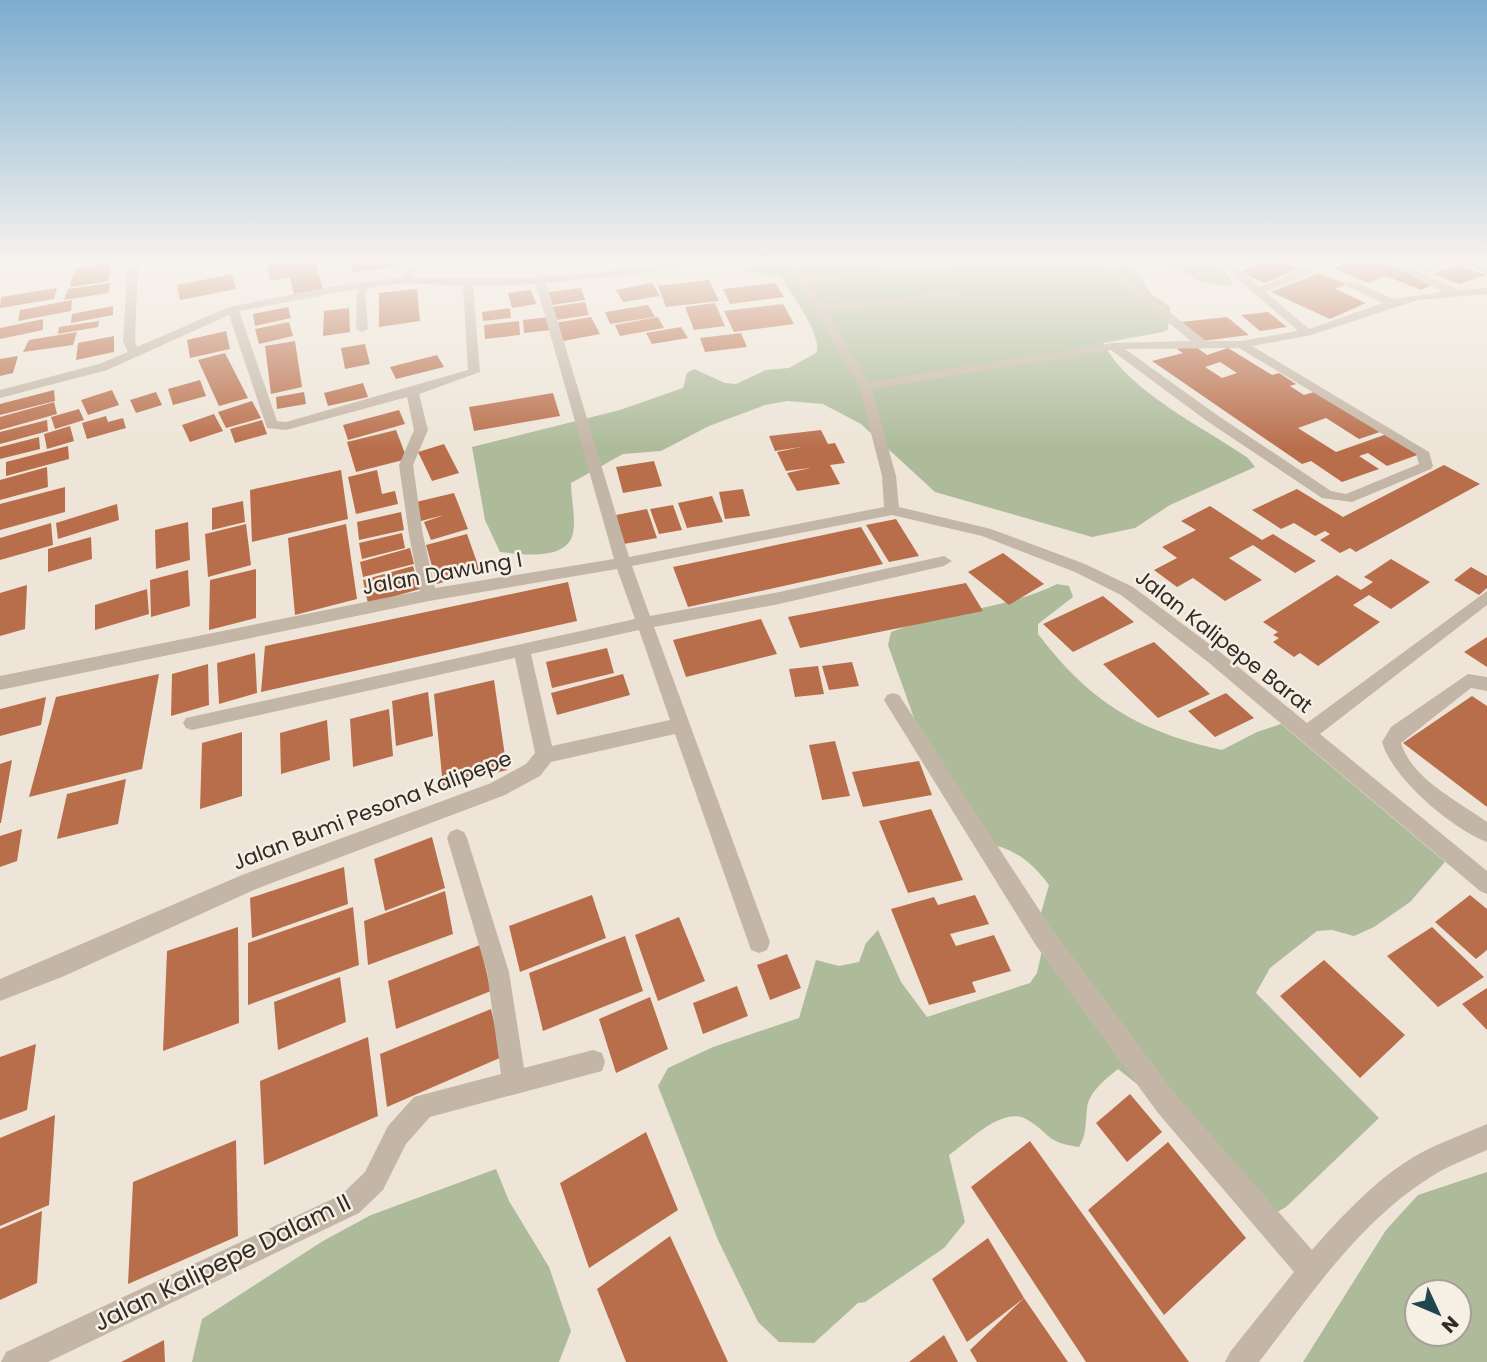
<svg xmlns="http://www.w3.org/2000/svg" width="1487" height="1362" viewBox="0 0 1487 1362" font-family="Poppins,sans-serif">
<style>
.green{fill:#adbb9a;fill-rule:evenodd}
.building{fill:#b96e4b;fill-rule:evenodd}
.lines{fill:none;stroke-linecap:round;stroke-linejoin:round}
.minor{fill:#c4b6a6;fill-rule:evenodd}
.labels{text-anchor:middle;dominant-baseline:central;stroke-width:5;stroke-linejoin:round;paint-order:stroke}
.street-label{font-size:21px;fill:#312a26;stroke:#f6efe4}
.near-street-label{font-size:24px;fill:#312a26;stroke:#f6efe4}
</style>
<rect width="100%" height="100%" fill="#eee5d8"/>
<g class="green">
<path d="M743,259H1217L1234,286C1224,285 1214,285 1205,282C1181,275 1161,253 1135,269L1150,293L1170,307L1168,329L1163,332L1103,343C1129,392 1203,427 1248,458L1255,467L1170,505L1135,528L1092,537L935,492L861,424L823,404L787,401L765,405L709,426L661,451L623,454L571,483C571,499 576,518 573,533C567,562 520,554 500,552L485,520L472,447L620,410L683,388L687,373L694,369L725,383L736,384L766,370L789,368L816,353C824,337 790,292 781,277L746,272L738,265Z"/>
<path d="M1398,259H1487V273L1453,261L1426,273Z"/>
<path d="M1057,584L1069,586L1073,597L1038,624V634C1091,703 1138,731 1222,750L1257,732L1281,724L1445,862L1410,902L1374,927L1354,936L1332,930L1317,931L1270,968L1256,993L1379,1118L1286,1207L1263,1220L1142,1088L1118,1069C1106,1079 1088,1092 1087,1109C1085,1125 1087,1133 1079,1147C1044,1142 1052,1134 1026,1119C1002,1106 968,1142 949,1155L965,1222L944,1248L865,1302L858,1303L814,1343L779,1342L758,1322L718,1240L658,1086L668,1068L713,1047L799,1018L816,960L839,966L859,962L866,943L878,930L901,982L927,1017L1030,983L1037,973L1041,955L1042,941L1037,927L1049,885C1032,862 1015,849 987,843L920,735L888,645L891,632C945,610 1005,610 1057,584Z"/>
<path d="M496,1169L509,1201L549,1267L571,1331L559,1362H192L202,1319L323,1241L371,1215Z"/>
<path d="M1487,1172V1362H1303L1386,1230L1418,1195ZM1417,1292H1459V1334H1417Z"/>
</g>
<g class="building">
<path d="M299,259H314L323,289L294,294L290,277L270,281L267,264Z"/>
<path d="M351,259H405L407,264L353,273Z"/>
<path d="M1270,259L1298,269L1265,283L1240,272Z"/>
<path d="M1355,259H1373L1433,284L1421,290L1386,276L1368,283L1332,268Z"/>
<path d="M111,263L108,281L70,287L75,269Z"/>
<path d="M1456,264L1486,275L1459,284L1433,274Z"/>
<path d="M1319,273L1347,284L1335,289L1366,303L1330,319L1271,292Z"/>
<path d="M232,274L236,289L180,300L177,285Z"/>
<path d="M709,280L719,301L666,307L658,286Z"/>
<path d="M111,283L108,293L64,300L68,289Z"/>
<path d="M652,283L660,296L623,302L616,290Z"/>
<path d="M775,283L784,297L730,304L723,289Z"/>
<path d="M57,288L54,299L0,308L1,297Z"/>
<path d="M581,288L585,300L552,305L548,292Z"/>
<path d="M417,289L420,321L379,327V293Z"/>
<path d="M531,290L536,304L512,308L508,293Z"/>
<path d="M72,300L71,311L18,321L20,310Z"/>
<path d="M585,302L589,315L556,320L552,307Z"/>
<path d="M715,303L725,326L694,330L685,307Z"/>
<path d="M783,304L794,324L734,332L724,311Z"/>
<path d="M648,305L655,317L610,324L605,312Z"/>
<path d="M113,306V315L71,323L72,314Z"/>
<path d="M288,307L291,318L255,326L253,314Z"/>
<path d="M349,308L350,332L323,336L324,311Z"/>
<path d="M510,308L511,318L483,321L482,312Z"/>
<path d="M1268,312L1287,327L1260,331L1241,315Z"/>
<path d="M549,317L551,330L524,333L523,320Z"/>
<path d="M591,317L600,334L563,341L555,323Z"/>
<path d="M658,317L664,328L620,336L615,325Z"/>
<path d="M1227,317L1249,335L1202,341L1181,322Z"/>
<path d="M43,319V330L0,339V328Z"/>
<path d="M99,321L98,327L58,334L59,327Z"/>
<path d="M519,321L520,335L485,339L484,325Z"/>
<path d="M289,322L293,336L259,344L255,329Z"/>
<path d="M681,327L688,338L652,344L646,333Z"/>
<path d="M226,331L230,349L190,358L187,340Z"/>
<path d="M77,332L73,345L23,352L29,340Z"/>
<path d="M741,333L747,347L705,352L700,338Z"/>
<path d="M114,336V352L76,360L78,343Z"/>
<path d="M295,341L302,387L271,394L265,346Z"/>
<path d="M365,344L370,364L345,369L341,348Z"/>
<path d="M1192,344L1207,355L1228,348L1272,375L1279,373L1296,384L1290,386L1304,395L1314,392L1380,432L1359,439L1326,418L1298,428L1336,452L1387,434L1420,454L1387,466L1368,453L1359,456L1379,469L1342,482L1311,461L1302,464L1152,361L1183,353L1177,349ZM1220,362L1237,373L1222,378L1205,367Z"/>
<path d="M225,353L248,398L219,406L198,360Z"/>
<path d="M437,355L444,367L396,379L390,367Z"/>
<path d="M18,356L13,373L0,376V359Z"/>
<path d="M200,380L206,396L173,405L168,389Z"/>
<path d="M363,383L368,397L328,406L324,393Z"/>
<path d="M54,390L55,401L0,415V404Z"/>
<path d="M112,390L119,405L88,415L81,400Z"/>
<path d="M156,392L162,405L136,413L130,400Z"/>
<path d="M304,392L306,404L277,409L276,397Z"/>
<path d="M553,393L560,416L474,431L469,407Z"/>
<path d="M252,401L261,418L226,428L218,412Z"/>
<path d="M54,402L57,414L0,430V417Z"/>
<path d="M79,409L84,420L55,429L51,417Z"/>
<path d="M399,410L405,424L348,440L343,425Z"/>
<path d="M214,414L223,431L190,442L182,425Z"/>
<path d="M106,416L108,422L123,418L126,428L87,439L82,423Z"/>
<path d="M47,420L48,431L0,444V432Z"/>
<path d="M262,420L267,434L235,443L230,429Z"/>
<path d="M70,426L74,441L47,449L44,434Z"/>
<path d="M396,430L407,459L356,472L347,442Z"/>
<path d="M821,430L828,444L835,443L845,463L830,465L840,484L797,491L787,473L810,468L786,471L777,452L801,447L775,451L769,436Z"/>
<path d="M39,437L40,449L0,459V447Z"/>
<path d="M444,444L459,473L432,481L418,452Z"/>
<path d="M68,446L69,459L6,476V462Z"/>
<path d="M654,461L662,486L623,493L616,467Z"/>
<path d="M1444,465L1480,484L1356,552L1350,548L1340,553L1320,540L1330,534L1325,531L1315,536L1294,523L1281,529L1252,510L1297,489L1343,517Z"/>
<path d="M47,467L48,487L0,500V480Z"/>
<path d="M341,470L348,519L252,542L250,490Z"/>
<path d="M377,470L382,494L395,491L398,504L356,514L348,477Z"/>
<path d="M65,487V512L0,530V504Z"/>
<path d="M743,489L750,516L725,519L719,492Z"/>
<path d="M454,493L468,529L431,540L424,522L444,515L421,521L416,502Z"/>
<path d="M712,496L723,522L687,528L678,503Z"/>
<path d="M243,501L245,522L212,530V508Z"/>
<path d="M117,504L119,520L58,539L56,523Z"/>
<path d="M673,505L682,530L659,534L650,509Z"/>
<path d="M1210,506L1262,540L1273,534L1316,561L1295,573L1253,545L1229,558L1262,580L1225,601L1193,578L1177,587L1154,570L1177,558L1162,547L1196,530L1181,521Z"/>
<path d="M647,509L657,538L624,544L616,515Z"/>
<path d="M401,512L404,530L359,540L357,522Z"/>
<path d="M896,519L919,556L889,562L866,525Z"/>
<path d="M188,522L190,560L156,569L155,530Z"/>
<path d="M51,523L53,545L0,560V538Z"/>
<path d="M246,524L251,565L208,577L205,534Z"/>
<path d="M346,524L357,599L295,615L288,538Z"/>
<path d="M861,527L883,564L688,607L673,567Z"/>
<path d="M402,533L405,548L362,559L359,543Z"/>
<path d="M467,534L480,571L437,584L426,545Z"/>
<path d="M91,537L92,559L48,572V549Z"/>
<path d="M410,548L414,564L363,577L360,562Z"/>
<path d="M1003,553L1044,584L1009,605L968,572Z"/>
<path d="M1391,559L1430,582L1391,609L1369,595L1353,605L1380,622L1318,666L1300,653L1294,657L1273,642L1279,638L1273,635L1278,632L1263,622L1337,575L1361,590L1373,582L1364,577Z"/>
<path d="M413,566L420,589L368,604L363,580Z"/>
<path d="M1471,567L1487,576V588L1479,595L1454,580Z"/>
<path d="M256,569V618L209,630L210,580Z"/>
<path d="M188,570L190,606L151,617L150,580Z"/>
<path d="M568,582L577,621L261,692L265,646Z"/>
<path d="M966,583L983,611L800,648L788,617Z"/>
<path d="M27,585L25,629L0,636V593Z"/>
<path d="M147,589L149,614L95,630V605Z"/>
<path d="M1103,596L1134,622L1073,652L1043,624Z"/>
<path d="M761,619L777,654L686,677L673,640Z"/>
<path d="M1487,637V667L1464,652Z"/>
<path d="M1154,642L1210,694L1158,718L1103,664Z"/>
<path d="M607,648L614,673L552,688L546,662Z"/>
<path d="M255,653L257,693L219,704L217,663Z"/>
<path d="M852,662L859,686L829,690L822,666Z"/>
<path d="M208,664L209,705L171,716L172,674Z"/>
<path d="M818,666L824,694L795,697L789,669Z"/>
<path d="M159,674L142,769L29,797L56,697Z"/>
<path d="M623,674L630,695L557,715L551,693Z"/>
<path d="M494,680L507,770L443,786L434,694Z"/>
<path d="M428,692L433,736L396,746L392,701Z"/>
<path d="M1226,693L1254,718L1215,737L1188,711Z"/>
<path d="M1472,696L1487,706V807L1403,743Z"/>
<path d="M46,697L41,725L0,736V709Z"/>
<path d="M389,709L393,756L353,767L350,719Z"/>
<path d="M327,720L330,760L281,774L280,733Z"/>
<path d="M242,732V796L200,809L202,743Z"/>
<path d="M835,741L850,796L822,800L809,745Z"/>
<path d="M12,760L1,823H0V764Z"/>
<path d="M919,761L932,795L863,807L852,772Z"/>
<path d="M126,779L118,824L57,839L67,794Z"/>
<path d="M931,809L963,880L908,893L879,821Z"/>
<path d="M22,829L17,861L0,867V836Z"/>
<path d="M432,837L445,888L385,911L374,859Z"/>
<path d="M344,867L348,904L252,938L250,898Z"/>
<path d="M445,891L453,934L368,965L364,921Z"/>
<path d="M592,895L606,938L520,972L509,926Z"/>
<path d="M975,895L989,924L950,934L956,946L994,935L1011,971L972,982L976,992L929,1005L891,909L934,897L938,905Z"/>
<path d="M1470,895L1487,909V950L1476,959L1435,922Z"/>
<path d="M353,907L359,965L248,1005V943Z"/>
<path d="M679,917L705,981L658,1001L635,935Z"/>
<path d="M238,927L239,1023L163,1051L167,951Z"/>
<path d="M1432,927L1484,977L1438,1007L1387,956Z"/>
<path d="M625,936L643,991L543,1031L529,973Z"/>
<path d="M480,945L491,991L396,1029L388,981Z"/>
<path d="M787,954L801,988L770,1000L757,965Z"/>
<path d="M1324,960L1405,1035L1360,1078L1280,996Z"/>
<path d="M340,977L346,1022L278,1050L274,1002Z"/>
<path d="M737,986L748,1016L703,1034L693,1003Z"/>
<path d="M1487,988V1030L1462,1004Z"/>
<path d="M650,997L668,1049L616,1073L599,1019Z"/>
<path d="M491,1009L502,1057L387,1107L380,1054Z"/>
<path d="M368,1037L378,1116L264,1165L260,1081Z"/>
<path d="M36,1044L27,1110L0,1120V1057Z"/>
<path d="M1130,1094L1162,1132L1127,1162L1096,1123Z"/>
<path d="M55,1115L49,1205L0,1226V1138Z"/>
<path d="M646,1132L678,1210L589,1268L560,1183Z"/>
<path d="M236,1140L238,1236L128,1284L133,1182Z"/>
<path d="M1030,1141L1189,1362H1086L971,1187Z"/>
<path d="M1168,1142L1246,1238L1164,1315L1088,1210Z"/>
<path d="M42,1211L37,1283L0,1300V1229Z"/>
<path d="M670,1236L728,1362H626L597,1289Z"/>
<path d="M988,1238L1024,1298L967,1342L932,1279Z"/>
<path d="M1024,1298L1068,1362H977L970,1350Z"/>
<path d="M944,1335L958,1362H909Z"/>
<path d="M164,1340L165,1362H121Z"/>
</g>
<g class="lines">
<g class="minor">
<path d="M0,259H21L0,265Z"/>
<path d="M128,259H138L135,341L137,347L229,307L340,285L402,277L414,259H424L412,277C509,282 604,275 700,259H722L717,262L640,274L546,283L629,557L884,507L882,476L859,386L788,265L774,259L796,261L807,278L983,259H1014L1009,262L810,283L823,305L956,292L961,295L956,298L827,312L869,382L1113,343L1191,341L1091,259H1102L1206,341H1241L1298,331L1222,265V261L1226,260L1260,287L1305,268H1313V272L1266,292L1309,329L1383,303L1347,286V282H1355L1394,299L1443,292L1379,259H1392L1458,290L1487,288V294L1418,300L1311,335L1252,346L1429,452L1433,466L1431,469L1352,502L1322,498L1207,421L1111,350L872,389L896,476L899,507L991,529L1085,564L1133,587L1220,652L1307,723L1487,591V605L1320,734L1487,871V894L1480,891L1208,662L1121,595L1075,572L982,536L892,515L632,566L650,616L779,592L944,556L952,561L944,566L779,604L654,627L770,942L767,950L759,953L751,950L675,734L551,762L540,776L505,795L256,889L62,977L0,1001V979L242,875L491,783L526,764L535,753L515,658L192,730L186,728L183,723L186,718L635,619L617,569L429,601L0,690V676L420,591L409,535L399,465L414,430L407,397L286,430L267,428L229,315L107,370L0,398V390L99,364L128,352L123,341ZM405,283L463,286L468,370L286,422L277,421L239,311L357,289L356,329L362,332L368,329L365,293L368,288ZM536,284L614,559L435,588L423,535L413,465L428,430L419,394L480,372L473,286ZM1239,348L1416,454L1419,464L1346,494L1331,491L1217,415L1125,349ZM639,630L670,720L552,746L531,654Z"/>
<path d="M1468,674L1487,677V691L1471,688L1401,743C1412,779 1458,801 1487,822V842C1452,829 1392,778 1382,742L1391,727Z"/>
<path d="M893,693L899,695L1051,928L1176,1095L1312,1250C1341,1217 1373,1182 1412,1158C1435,1144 1462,1135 1487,1124V1150C1467,1159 1447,1166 1429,1178C1358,1223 1309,1297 1259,1362H1225L1230,1352L1294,1272L1158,1113L1035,944L887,705L884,700L887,695Z"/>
<path d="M457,829L464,832L467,838L509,972L524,1068L593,1050L602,1053L605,1062L602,1071L430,1117L406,1144L383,1190L359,1213L48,1362H1L6,1352L341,1195L365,1172L388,1126L414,1097L501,1074L487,972L447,838L450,832Z"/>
</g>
</g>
<linearGradient id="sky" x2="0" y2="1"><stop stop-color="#7cadce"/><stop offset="0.58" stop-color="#f7f3ed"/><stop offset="1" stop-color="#f7f3ed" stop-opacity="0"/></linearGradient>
<rect width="1487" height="449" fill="url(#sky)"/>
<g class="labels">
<g class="street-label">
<text transform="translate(442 573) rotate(-10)">Jalan Dawung I</text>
<text transform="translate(1224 641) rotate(38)">Jalan Kalipepe Barat</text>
<text transform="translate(372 810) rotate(-21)">Jalan Bumi Pesona Kalipepe</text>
</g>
<g class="near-street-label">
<text transform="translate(222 1262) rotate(-26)">Jalan Kalipepe Dalam II</text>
</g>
</g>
<g transform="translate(1438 1313) rotate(134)"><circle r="33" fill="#f6efe4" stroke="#a7a098" stroke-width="2"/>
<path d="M0-5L12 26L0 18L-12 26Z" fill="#20474e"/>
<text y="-10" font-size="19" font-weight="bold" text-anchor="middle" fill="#312a26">N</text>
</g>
</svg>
